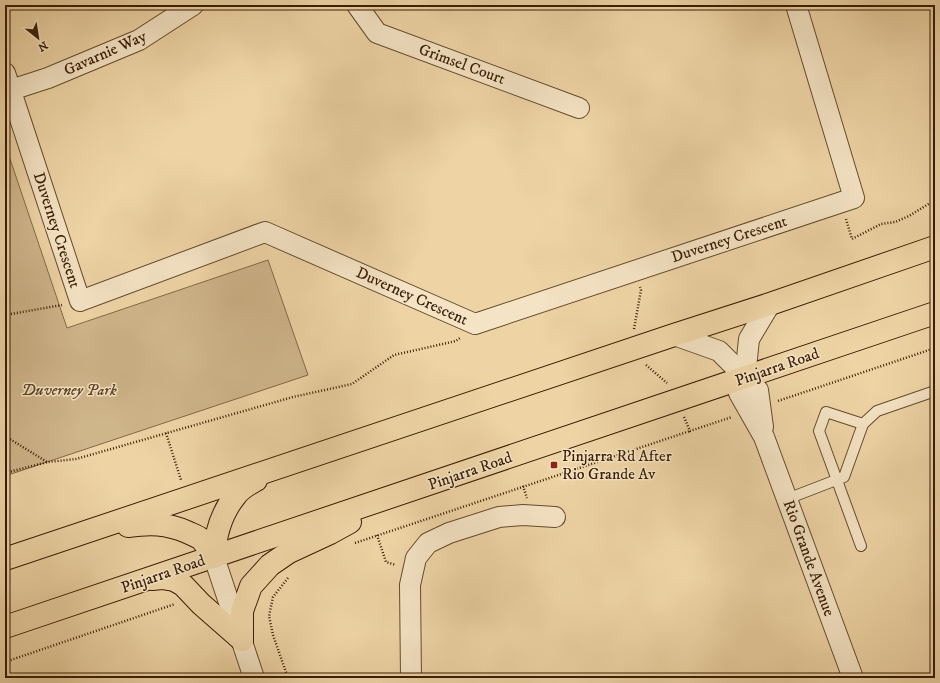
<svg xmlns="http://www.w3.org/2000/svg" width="940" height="683" viewBox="0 0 940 683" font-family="'IM FELL DW Pica',serif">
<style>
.green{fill:#cfb58a;stroke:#846948}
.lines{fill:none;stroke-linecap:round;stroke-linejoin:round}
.service-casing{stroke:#664b2d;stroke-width:12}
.minor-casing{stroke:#664b2d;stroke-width:22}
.primary-casing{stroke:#391d05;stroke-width:24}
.path{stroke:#391d05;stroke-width:2.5;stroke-dasharray:1 2;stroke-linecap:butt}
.service{stroke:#f4e3c4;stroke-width:10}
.minor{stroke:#f4e3c4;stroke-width:20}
.primary{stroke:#eed4a5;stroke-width:22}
.poi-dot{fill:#8f2418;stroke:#f4e3c4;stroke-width:1.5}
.labels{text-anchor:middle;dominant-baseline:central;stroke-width:3;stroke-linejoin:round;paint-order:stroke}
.street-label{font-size:16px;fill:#391d05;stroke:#f4e3c4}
.park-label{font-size:16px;font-style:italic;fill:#5e4326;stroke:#f4e3c4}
.poi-label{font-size:16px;fill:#391d05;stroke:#f4e3c4;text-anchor:start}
</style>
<rect width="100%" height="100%" fill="#eed4a5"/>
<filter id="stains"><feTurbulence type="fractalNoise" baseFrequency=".005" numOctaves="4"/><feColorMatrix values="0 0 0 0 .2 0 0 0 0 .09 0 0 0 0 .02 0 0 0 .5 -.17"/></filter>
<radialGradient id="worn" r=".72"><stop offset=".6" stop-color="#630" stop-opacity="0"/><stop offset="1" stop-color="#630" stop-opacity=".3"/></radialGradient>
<path class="green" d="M5,144L67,328L268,260L308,375L5,476Z"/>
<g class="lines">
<defs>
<g id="service">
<path d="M787,499L844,477L863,424"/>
<path d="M861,546L819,431L826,412L863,424L877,411L935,391"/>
</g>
<g id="minor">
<path d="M357,5L377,33L579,108"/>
<path d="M5,73L80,301L265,232L475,324L854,198L796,5"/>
<path d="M11,90L48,78L139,40L193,5"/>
<path d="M770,304L749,339L745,378L739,393L764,437L853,678"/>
<path d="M674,335L719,351L758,390L763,427"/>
<path d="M214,557L254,678"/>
<path d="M411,678L410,585L416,558L428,543L449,533L499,517L523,515L555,517"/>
</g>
<g id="primary">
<path d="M128,526C150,523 166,523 187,532C191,534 197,536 201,539C206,544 210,551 214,557"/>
<path d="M214,557C215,535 222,512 236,495C241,488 249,484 256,480"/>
<path d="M5,559L674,335L770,304L935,247"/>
<path d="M152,579L162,578L174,580L183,585L201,604L242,640"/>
<path d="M5,627L935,313"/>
<path d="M242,640V611L251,586L270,565L289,552L330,533L350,522"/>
</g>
</defs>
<use href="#service" class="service-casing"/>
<use href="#minor" class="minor-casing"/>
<use href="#primary" class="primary-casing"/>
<g class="path">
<path d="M846,219L852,239L881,224L895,222L909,216L935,200"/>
<path d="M5,315L62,305"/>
<path d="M634,329L641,290L640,287"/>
<path d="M646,365L667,383"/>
<path d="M778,401L935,348"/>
<path d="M684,417L690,431L732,417"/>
<path d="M166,433L181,480"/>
<path d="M5,436L47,462"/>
<path d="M5,473L48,462L76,459L293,397L352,384L394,355L456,341L460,338"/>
<path d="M523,486L527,498"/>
<path d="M377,535L386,562L396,565"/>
<path d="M355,543L690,431"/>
<path d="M288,578L273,597L269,616L273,635L288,678"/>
<path d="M5,662L175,604"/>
</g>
<use href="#service" class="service"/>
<use href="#minor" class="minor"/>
<use href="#primary" class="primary"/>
</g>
<rect class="poi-dot" x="550" y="461" width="8" height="8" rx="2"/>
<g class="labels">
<g class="street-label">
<text transform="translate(105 53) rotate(-24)">Gavarnie Way</text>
<text transform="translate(462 64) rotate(20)">Grimsel Court</text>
<text transform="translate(57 230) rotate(72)">Duverney Crescent</text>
<text transform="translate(729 239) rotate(-18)">Duverney Crescent</text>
<text transform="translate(412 296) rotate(24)">Duverney Crescent</text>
<text transform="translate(777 367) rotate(-19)">Pinjarra Road</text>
<text transform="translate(470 471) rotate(-19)">Pinjarra Road</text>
<text transform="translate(809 558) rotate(70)">Rio Grande Avenue</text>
<text transform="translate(163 574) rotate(-19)">Pinjarra Road</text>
</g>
<g class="park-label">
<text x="69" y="390">Duverney Park</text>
</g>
<g class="poi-label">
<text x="562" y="456">Pinjarra Rd After<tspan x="562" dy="18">Rio Grande Av</tspan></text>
</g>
</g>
<rect width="940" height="683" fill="none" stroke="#eed4a5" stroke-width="20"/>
<rect x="6" y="6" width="928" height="671" fill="none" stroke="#391d05" stroke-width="2"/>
<rect x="10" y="10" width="920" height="663" fill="none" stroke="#391d05"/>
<g transform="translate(38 38) rotate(150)" stroke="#f4e3c4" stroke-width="3" paint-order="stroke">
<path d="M0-3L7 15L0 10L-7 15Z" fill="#391d05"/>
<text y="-6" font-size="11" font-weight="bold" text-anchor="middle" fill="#391d05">N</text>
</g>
<rect width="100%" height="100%" filter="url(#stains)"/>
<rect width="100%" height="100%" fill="url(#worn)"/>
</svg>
